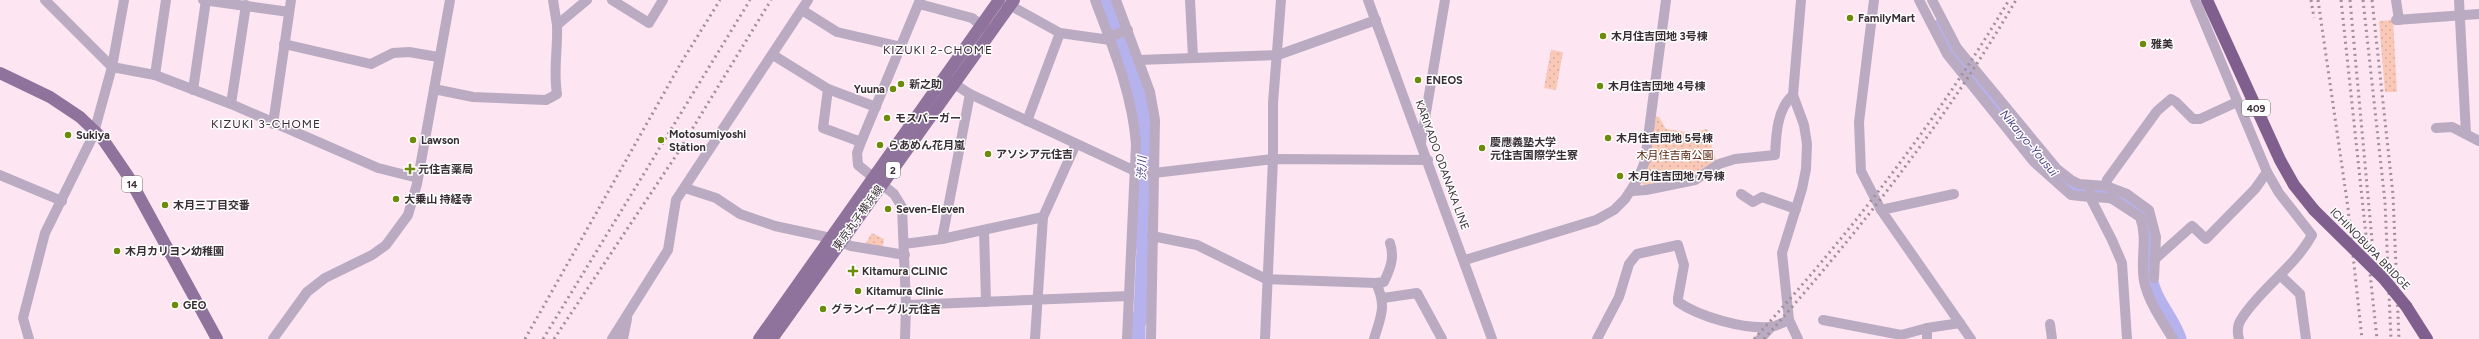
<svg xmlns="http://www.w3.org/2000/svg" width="2479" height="339" viewBox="0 0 2479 339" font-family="Figtree,'Noto Sans JP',sans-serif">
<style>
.grass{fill:url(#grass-dots)}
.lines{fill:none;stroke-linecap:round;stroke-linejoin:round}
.river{stroke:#b5b2ed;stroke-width:17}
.minor{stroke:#baabc2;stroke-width:10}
.major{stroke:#8f739c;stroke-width:12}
.highway{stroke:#805f8f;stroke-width:12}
.rail{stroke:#a18f99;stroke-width:3;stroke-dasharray:2 4;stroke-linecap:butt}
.highway-bridge{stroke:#805f8f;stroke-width:12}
.poi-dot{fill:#6c8b0b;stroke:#fff;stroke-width:1.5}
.labels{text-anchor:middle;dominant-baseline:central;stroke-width:3;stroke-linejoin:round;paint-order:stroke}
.shield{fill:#fff;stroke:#746d71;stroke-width:1}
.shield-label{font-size:10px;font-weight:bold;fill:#382e34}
.poi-label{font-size:11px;font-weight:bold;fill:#382e34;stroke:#fff;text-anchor:start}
.park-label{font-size:11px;fill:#551c06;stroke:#fff}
.street-label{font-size:11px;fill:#382e34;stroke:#fff}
.neighbourhood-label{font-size:12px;letter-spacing:1px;fill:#3b2934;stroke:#fff}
.water-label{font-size:12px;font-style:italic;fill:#4e448a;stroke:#fff}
</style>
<defs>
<pattern id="grass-dots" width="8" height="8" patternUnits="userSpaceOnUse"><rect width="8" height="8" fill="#f9c8b7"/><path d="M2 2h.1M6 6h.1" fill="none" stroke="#d6ac9e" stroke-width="1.8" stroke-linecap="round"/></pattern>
</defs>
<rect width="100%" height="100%" fill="#fde5f2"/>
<g class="grass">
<path d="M2393,20L2397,92H2385L2379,21Z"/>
<path d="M1551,50L1563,52L1556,90L1544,88Z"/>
<path d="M1656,116L1659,117L1666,129L1692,133L1707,129L1717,164L1696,175L1645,188L1642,183L1646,174Z"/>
<path d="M872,233L884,239L882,250L864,246Z"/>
</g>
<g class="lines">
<g class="river">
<path d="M1107,0L1136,78L1144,118L1143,202L1140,239L1145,247L1142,314L1137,324V339"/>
<path d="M1939,28L1950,49L2061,181C2085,196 2111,188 2135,206C2160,224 2145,254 2149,278C2153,301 2171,318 2178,339"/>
</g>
<g class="minor">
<path d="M45,0L112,67L155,75L231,104L378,168L418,178"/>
<path d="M203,0L289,12"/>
<path d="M553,0L557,25"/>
<path d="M612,0L649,23L663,0"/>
<path d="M1095,0C1113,48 1132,93 1136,144L1127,339"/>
<path d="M1116,0L1150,92L1155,120L1151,339"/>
<path d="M1190,0L1193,57"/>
<path d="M1368,0L1492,339"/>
<path d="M1874,0L1859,122L1861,171L1881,210L1971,339"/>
<path d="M1919,0L1947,54L2034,162L2071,195L2090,197L2112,240L2122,263L2127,339"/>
<path d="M1932,0L1957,48L2057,169L2071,180L2079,184L2106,186L2127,194L2149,210L2156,237L2154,278"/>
<path d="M2195,0L2267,172L2279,193L2312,235C2294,268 2261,288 2242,318C2237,325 2237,332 2239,339"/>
<path d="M2396,0L2399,20"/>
<path d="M2459,0L2466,134"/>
<path d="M1004,2L1060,33L1110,40"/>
<path d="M919,4L972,18L987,30"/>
<path d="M802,10L837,32L902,47"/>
<path d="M2396,20L2479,14"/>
<path d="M1109,37L1128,30"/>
<path d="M284,44L371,64L393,53L409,52L438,57"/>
<path d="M773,55L828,89L876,107"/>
<path d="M1138,60L1278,55L1376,20"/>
<path d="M155,75L166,0"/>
<path d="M948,80L970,94L1135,171L1154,173L1273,159L1428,160"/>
<path d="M434,89L473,97L546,100L557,94C553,70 558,49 557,25L587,0"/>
<path d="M828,89L823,128L861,142"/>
<path d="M193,90L206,0"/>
<path d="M231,104L246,5"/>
<path d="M1027,121L1060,33"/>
<path d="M273,124L291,0"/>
<path d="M2436,128L2452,127L2479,141"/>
<path d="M1421,142L1445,0"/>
<path d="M0,175L62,201"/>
<path d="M2106,186L2107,180L2157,111L2171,99L2176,102L2193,119H2200L2237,102"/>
<path d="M685,188L716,198L740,214L775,226L831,238L851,246L905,255"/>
<path d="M1632,191L1646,190L1695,180L1719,164L1735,159L1775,155C1776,135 1777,109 1793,95"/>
<path d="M2090,192V197L2111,198L2140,217C2148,239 2140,259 2144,281C2148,301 2162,321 2173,339"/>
<path d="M1741,194L1753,202L1762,197L1796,209"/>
<path d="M1881,210L1954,194"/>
<path d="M984,230L986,302"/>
<path d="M1152,236L1197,245L1266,279L1376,283L1384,282C1390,269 1395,258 1390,243"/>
<path d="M942,239L970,94"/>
<path d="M904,244L942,239L1043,217"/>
<path d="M1465,260L1596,220L1614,210L1625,199L1638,179L1645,161L1666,0"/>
<path d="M2154,260L2192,226L2206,239L2255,189L2267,172"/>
<path d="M2281,276L2300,294L2306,339"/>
<path d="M1383,298L1417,293L1442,339"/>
<path d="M906,305L1129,296"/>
<path d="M1823,320L1901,335L1927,328L1960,323"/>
<path d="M2050,324L2052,339"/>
<path d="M1927,328V339"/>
<path d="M29,339L23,318L45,233L93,136L112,67L124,0"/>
<path d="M273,339L307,292L325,278L372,255L386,245L408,215L417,184L450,0"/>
<path d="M612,339L668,250L676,200L808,0"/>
<path d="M623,339L627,319"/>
<path d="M905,339L906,305L902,207L894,194L858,165L857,153L861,142L920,0"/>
<path d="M1035,339L1043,217L1076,144"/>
<path d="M1265,339L1273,159V103L1281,0"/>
<path d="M1374,339C1381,316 1387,306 1376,283"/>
<path d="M1597,339L1619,297L1629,264L1637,254L1678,245L1684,265L1678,298V302C1700,317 1743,329 1769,327C1776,327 1783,322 1789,320"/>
<path d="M1760,339L1771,327"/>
<path d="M1798,339L1789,320L1782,253L1802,189L1806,169L1807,144L1804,125L1793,95L1801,0"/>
</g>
<g class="major">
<path d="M0,73L50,97L80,117L102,138L128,176L217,339"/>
<path d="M759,339L999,0"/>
<path d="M772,339L1014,0"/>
</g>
<g class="highway">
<path d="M2207,0L2280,160L2294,185L2314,210"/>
<path d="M2406,306L2427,339"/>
</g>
<g class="rail">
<path d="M2311,0L2314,18"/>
<path d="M2318,0L2348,208L2362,339"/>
<path d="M2341,0L2377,339"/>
<path d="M2350,0L2373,251"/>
<path d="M2363,0L2385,202L2391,339"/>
<path d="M2372,0L2393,195L2399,339"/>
<path d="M525,339L681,63L720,0"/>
<path d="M543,339L750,0"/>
<path d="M554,339L677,154L771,0"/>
<path d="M1754,339C1850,234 1936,122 2009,0"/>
<path d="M1764,339C1858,233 1945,122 2016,0"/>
</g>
<path class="highway-bridge" d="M2314,210L2384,279L2406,306"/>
</g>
<g class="poi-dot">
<circle cx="1850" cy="18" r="4"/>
<circle cx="1603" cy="36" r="4"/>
<circle cx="2143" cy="44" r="4"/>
<circle cx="1418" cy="80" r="4"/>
<circle cx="901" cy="84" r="4"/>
<circle cx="1600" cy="86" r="4"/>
<circle cx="893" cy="89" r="4"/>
<circle cx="887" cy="118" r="4"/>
<circle cx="68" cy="135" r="4"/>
<circle cx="1608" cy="138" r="4"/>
<circle cx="413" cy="140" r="4"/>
<circle cx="661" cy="140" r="4"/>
<circle cx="880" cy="145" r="4"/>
<circle cx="1482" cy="148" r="4"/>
<circle cx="988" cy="154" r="4"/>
<path d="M408 163h4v4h4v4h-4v4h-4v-4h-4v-4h4z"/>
<circle cx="1620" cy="176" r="4"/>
<circle cx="396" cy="199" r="4"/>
<circle cx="165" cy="205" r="4"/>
<circle cx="888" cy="209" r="4"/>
<circle cx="117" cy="251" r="4"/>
<path d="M851 265h4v4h4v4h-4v4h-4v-4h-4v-4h4z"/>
<circle cx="858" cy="291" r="4"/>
<circle cx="175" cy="305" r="4"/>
<circle cx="823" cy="309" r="4"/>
</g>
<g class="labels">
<g class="shield">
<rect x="2242" y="100" width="28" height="16" rx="3"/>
<rect x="886" y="162" width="14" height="16" rx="3"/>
<rect x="122" y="176" width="20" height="16" rx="3"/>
</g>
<g class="shield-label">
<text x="2256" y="108">409</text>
<text x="893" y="170">2</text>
<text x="132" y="184">14</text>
</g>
<g class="poi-label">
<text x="1858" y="18">FamilyMart</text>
<text x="1611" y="36">木月住吉団地 3号棟</text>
<text x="2151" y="44">雅美</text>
<text x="1426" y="80">ENEOS</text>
<text x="909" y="84">新之助</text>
<text x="1608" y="86">木月住吉団地 4号棟</text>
<text x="885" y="89" text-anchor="end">Yuuna</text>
<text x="895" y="118">モスバーガー</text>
<text x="669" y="134">Motosumiyoshi<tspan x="669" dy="13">Station</tspan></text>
<text x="76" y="135">Sukiya</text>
<text x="1616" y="138">木月住吉団地 5号棟</text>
<text x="421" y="140">Lawson</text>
<text x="1490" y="142">慶應義塾大学<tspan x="1490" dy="13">元住吉国際学生寮</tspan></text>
<text x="888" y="145">らあめん花月嵐</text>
<text x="996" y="154">アソシア元住吉</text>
<text x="418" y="169">元住吉薬局</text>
<text x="1628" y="176">木月住吉団地 7号棟</text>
<text x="404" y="199">大乗山 持経寺</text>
<text x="173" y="205">木月三丁目交番</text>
<text x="896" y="209">Seven-Eleven</text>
<text x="125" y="251">木月カリヨン幼稚園</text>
<text x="862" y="271">Kitamura CLINIC</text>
<text x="866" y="291">Kitamura Clinic</text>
<text x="183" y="305">GEO</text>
<text x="831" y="309">グランイーグル元住吉</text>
</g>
<g class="park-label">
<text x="1675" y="155">木月住吉南公園</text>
</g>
<g class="street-label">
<text transform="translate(1442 165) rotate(70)">KARIYADO ODANAKA LINE</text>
<text transform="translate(858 218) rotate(-54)">東京丸子横浜線</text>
<text transform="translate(2370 249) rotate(46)">ICHINOBUPA BRIDGE</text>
</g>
<g class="neighbourhood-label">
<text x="938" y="50">KIZUKI 2-CHOME</text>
<text x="266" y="124">KIZUKI 3-CHOME</text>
</g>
<g class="water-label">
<text transform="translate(2029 143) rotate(50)">Nikaryo-Yousui</text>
<text transform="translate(1142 168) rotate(-88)">渋川</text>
</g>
</g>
</svg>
